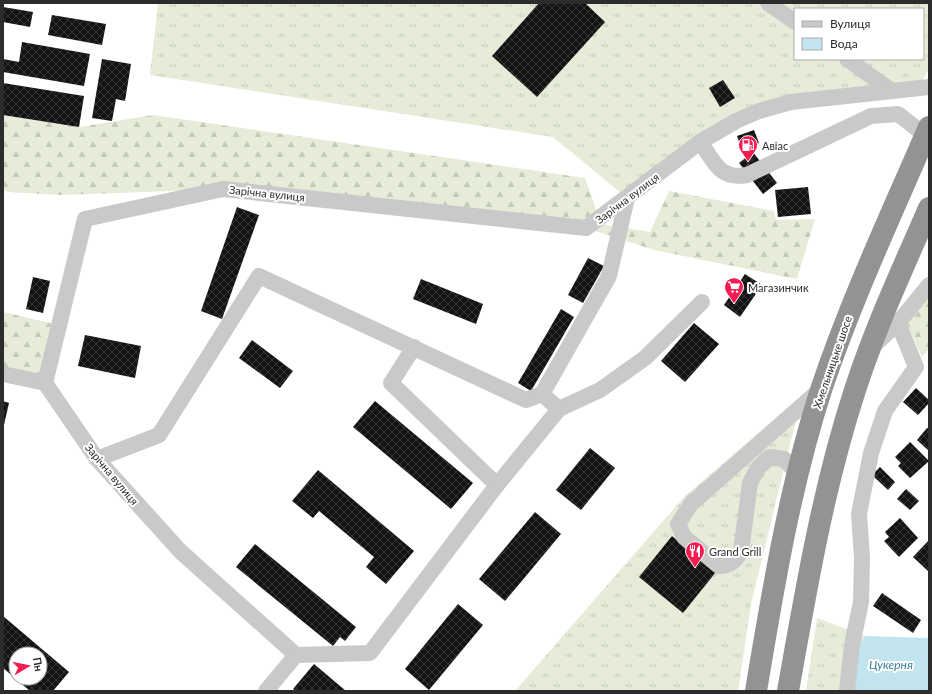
<svg xmlns="http://www.w3.org/2000/svg" width="932" height="694" viewBox="0 0 932 694" font-family="Lato,sans-serif">
<style>
.grass{fill:url(#grass-tufts);fill-rule:evenodd}
.forest{fill:url(#forest-firs)}
.water{fill:#c1e4ee}
.building{fill:url(#building-cross-hatch);fill-rule:evenodd}
.lines{fill:none;stroke-linecap:round;stroke-linejoin:round}
.minor{stroke:#c9c9c9;stroke-width:16}
.highway{stroke:#939393;stroke-width:22}
.labels{text-anchor:middle;dominant-baseline:central;stroke-width:4;stroke-linejoin:round;paint-order:stroke}
.poi-label{font-size:11px;fill:#2c2c2c;stroke:#fff;text-anchor:start}
.street-label{font-size:11px;fill:#2c2c2c;stroke:#fff}
.water-label{font-size:12px;font-style:italic;fill:#347f94;stroke:#fff}
</style>
<defs>
<pattern id="grass-tufts" width="24" height="20" patternUnits="userSpaceOnUse"><rect width="24" height="20" fill="#e6ecd8"/><path d="M3 7l-1-3M5 7V3M7 7l1-3M15 17l-1-3M17 17v-4M19 17l1-3" fill="none" stroke="#c5cbba"/></pattern>
<pattern id="forest-firs" width="22" height="20" patternUnits="userSpaceOnUse"><rect width="22" height="20" fill="#e6ecd8"/><path d="M5 1l3.5 6h-7zM16 11l3.5 6h-7z" fill="#c5cbba"/></pattern>
<pattern id="building-cross-hatch" width="8" height="8" patternUnits="userSpaceOnUse"><rect width="8" height="8" fill="#131313"/><path d="M0 0l8 8M0 8l8-8" fill="none" stroke="#363636"/></pattern>
</defs>
<rect width="100%" height="100%" fill="#fff"/>
<g class="grass">
<path d="M158,3H929V69L918,88L759,111L627,198L553,137L150,75ZM795,9H923V59H795Z"/>
<path d="M802,395L751,604L738,691H515L684,497Z"/>
<path d="M817,618L865,636L855,652L851,691H806Z"/>
</g>
<g class="forest">
<path d="M3,115L79,127L153,115L585,178L601,224L650,232L669,191L774,211L776,220L815,219L797,279L654,250L586,228L223,189L61,195L9,192L3,191Z"/>
<path d="M929,295V349L922,357L906,322Z"/>
<path d="M3,312L59,325L45,383L3,374Z"/>
</g>
<path class="water" d="M865,636L929,638V691H851L855,652Z"/>
<g class="building">
<path d="M539,3H585L605,22L537,97L492,56Z"/>
<path d="M3,7L33,12L30,27L3,22Z"/>
<path d="M52,15L106,24L102,45L48,35Z"/>
<path d="M22,42L90,54L84,86L3,72V59L19,62Z"/>
<path d="M102,59L131,64L125,101L116,99L112,121L92,118Z"/>
<path d="M723,80L735,98L720,107L709,88Z"/>
<path d="M3,83L84,96L79,127L3,115Z"/>
<path d="M754,130L759,143L742,150L737,136Z"/>
<path d="M753,152L777,183L763,194L739,163Z"/>
<path d="M808,187L811,214L778,217L775,190Z"/>
<path d="M237,207L259,215L222,319L201,311Z"/>
<path d="M588,258L604,266L583,303L568,295Z"/>
<path d="M745,274L762,285L740,317L724,305Z"/>
<path d="M33,277L50,281L43,313L26,309Z"/>
<path d="M421,279L483,304L476,324L413,299Z"/>
<path d="M561,309L574,317L531,391L518,383Z"/>
<path d="M694,323L719,344L685,382L661,361Z"/>
<path d="M85,335L141,346L135,378L78,366Z"/>
<path d="M252,340L293,371L280,388L239,358Z"/>
<path d="M916,388L929,400V403L918,415L903,402Z"/>
<path d="M3,401L9,403L4,425H3Z"/>
<path d="M375,401L473,483L451,509L353,427Z"/>
<path d="M927,428L929,429V451L917,440Z"/>
<path d="M910,442L929,461L910,478L898,466L901,463L895,457Z"/>
<path d="M590,448L615,468L581,510L556,490Z"/>
<path d="M880,467L895,482L888,490L872,475Z"/>
<path d="M318,470L414,551L386,584L366,567L374,557L319,511L313,518L292,501Z"/>
<path d="M906,489L919,501L910,510L897,499Z"/>
<path d="M535,512L561,534L505,601L479,579Z"/>
<path d="M900,518L918,538L899,557L884,541L889,537L885,532Z"/>
<path d="M672,536L716,572L683,613L639,577Z"/>
<path d="M929,540V572L913,557Z"/>
<path d="M255,544L356,627L345,641L340,637L333,646L236,567Z"/>
<path d="M882,593L921,620L913,633L873,606Z"/>
<path d="M458,604L483,625L429,690L405,669Z"/>
<path d="M3,616L69,672L53,691H30L3,668ZM16,654H40V678H16Z"/>
<path d="M314,664L346,691H296L293,689Z"/>
</g>
<g class="lines">
<g class="minor">
<path d="M768,3L795,22"/>
<path d="M847,59L892,91"/>
<path d="M700,142C715,162 719,180 747,175L871,116L898,114L925,135"/>
<path d="M414,347L391,383L497,485"/>
<path d="M872,347L898,323L929,285"/>
<path d="M3,374L45,383"/>
<path d="M559,409L600,390L645,358L702,302"/>
<path d="M97,459L159,435L259,276L526,400L542,394"/>
<path d="M798,474L784,459L770,457L758,468L750,483L741,551C736,560 731,566 719,566L684,537L678,524L691,504L822,388"/>
<path d="M296,655L180,551L97,459L45,383L85,219L223,189L586,228L700,142L736,121L759,111L791,102L929,87"/>
<path d="M266,691L296,655L370,653L497,485L559,409L542,394L609,276L627,198"/>
<path d="M847,691L852,645L861,602L862,558L859,514L871,453L885,411L916,367L898,323"/>
</g>
<g class="highway">
<path d="M756,691C773,589 790,485 822,387C852,298 892,213 929,127"/>
<path d="M788,691C806,590 823,488 855,390C875,328 903,268 929,208"/>
</g>
</g>
<defs>
<symbol id="fuel-pin" viewBox="-11 -11 22 30"><path d="M0 17L-7.5 6A9.5 9.5 0 1 1 7.5 6Z" fill="#f51c51" stroke="#fff"/><path d="M-5.5-6h7V0h2V4h1.3V-2.5L3-4.5l.8-.8L6-3V5H2.5V1h-1V6h-7ZM-4.2-4.7v3.2H.2V-4.7Z" fill="#fff"/></symbol>
<symbol id="supermarket-pin" viewBox="-11 -11 22 30"><path d="M0 17L-7.5 6A9.5 9.5 0 1 1 7.5 6Z" fill="#f51c51" stroke="#fff"/><path d="M-6-5.5h2.5l.6 2H6L4.5 2H-2.5L-4.4-4H-6ZM-1.5 3.2a1.3 1.3 0 1 0 .1 0ZM3 3.2a1.3 1.3 0 1 0 .1 0Z" fill="#fff"/></symbol>
<symbol id="restaurant-pin" viewBox="-11 -11 22 30"><path d="M0 17L-7.5 6A9.5 9.5 0 1 1 7.5 6Z" fill="#f51c51" stroke="#fff"/><path d="M-5-6h1v4h1v-4h1v4h1v-4h1v5L-1.5 .5V6h-2V.5L-5-1ZM5-6V6H3V1.5H1.5Q1.5-4 5-6Z" fill="#fff"/></symbol>
</defs>
<g fill-rule="evenodd">
<use href="#fuel-pin" x="737" y="134" width="22" height="30"/>
<use href="#supermarket-pin" x="723" y="276" width="22" height="30"/>
<use href="#restaurant-pin" x="684" y="540" width="22" height="30"/>
</g>
<g class="labels">
<g class="poi-label">
<text x="762" y="145">Авіас</text>
<text x="748" y="287">Магазинчик</text>
<text x="709" y="551">Grand Grill</text>
</g>
<g class="street-label">
<text transform="translate(267 193) rotate(6)">Зарічна вулиця</text>
<text transform="translate(627 198) rotate(-37)">Зарічна вулиця</text>
<text transform="translate(832 362) rotate(-71)">Хмельницьке шосе</text>
<text transform="translate(112 474) rotate(50)">Зарічна вулиця</text>
</g>
<g class="water-label">
<text x="891" y="664">Цукерня</text>
</g>
</g>
<rect width="932" height="694" fill="none" stroke="#2c2c2c" stroke-width="8"/>
<rect x="794" y="8" width="130" height="52" fill="#ffffff" stroke="#ababab"/>
<rect x="802" y="21" width="20" height="6" fill="#c9c9c9" stroke="#ababab"/>
<text x="830" y="28" font-size="12" fill="#2c2c2c">Вулиця</text>
<rect x="802" y="38" width="20" height="12" fill="#c1e4ee" stroke="#ababab"/>
<text x="830" y="48" font-size="12" fill="#2c2c2c">Вода</text>
<g transform="translate(28 666) rotate(80)"><circle r="19" fill="#ffffff" stroke="#ababab"/>
<path d="M0-3L7 15L0 10L-7 15Z" fill="#f51c51"/>
<text y="-6" font-size="11" font-weight="bold" text-anchor="middle" fill="#2c2c2c">Пн</text>
</g>
</svg>
